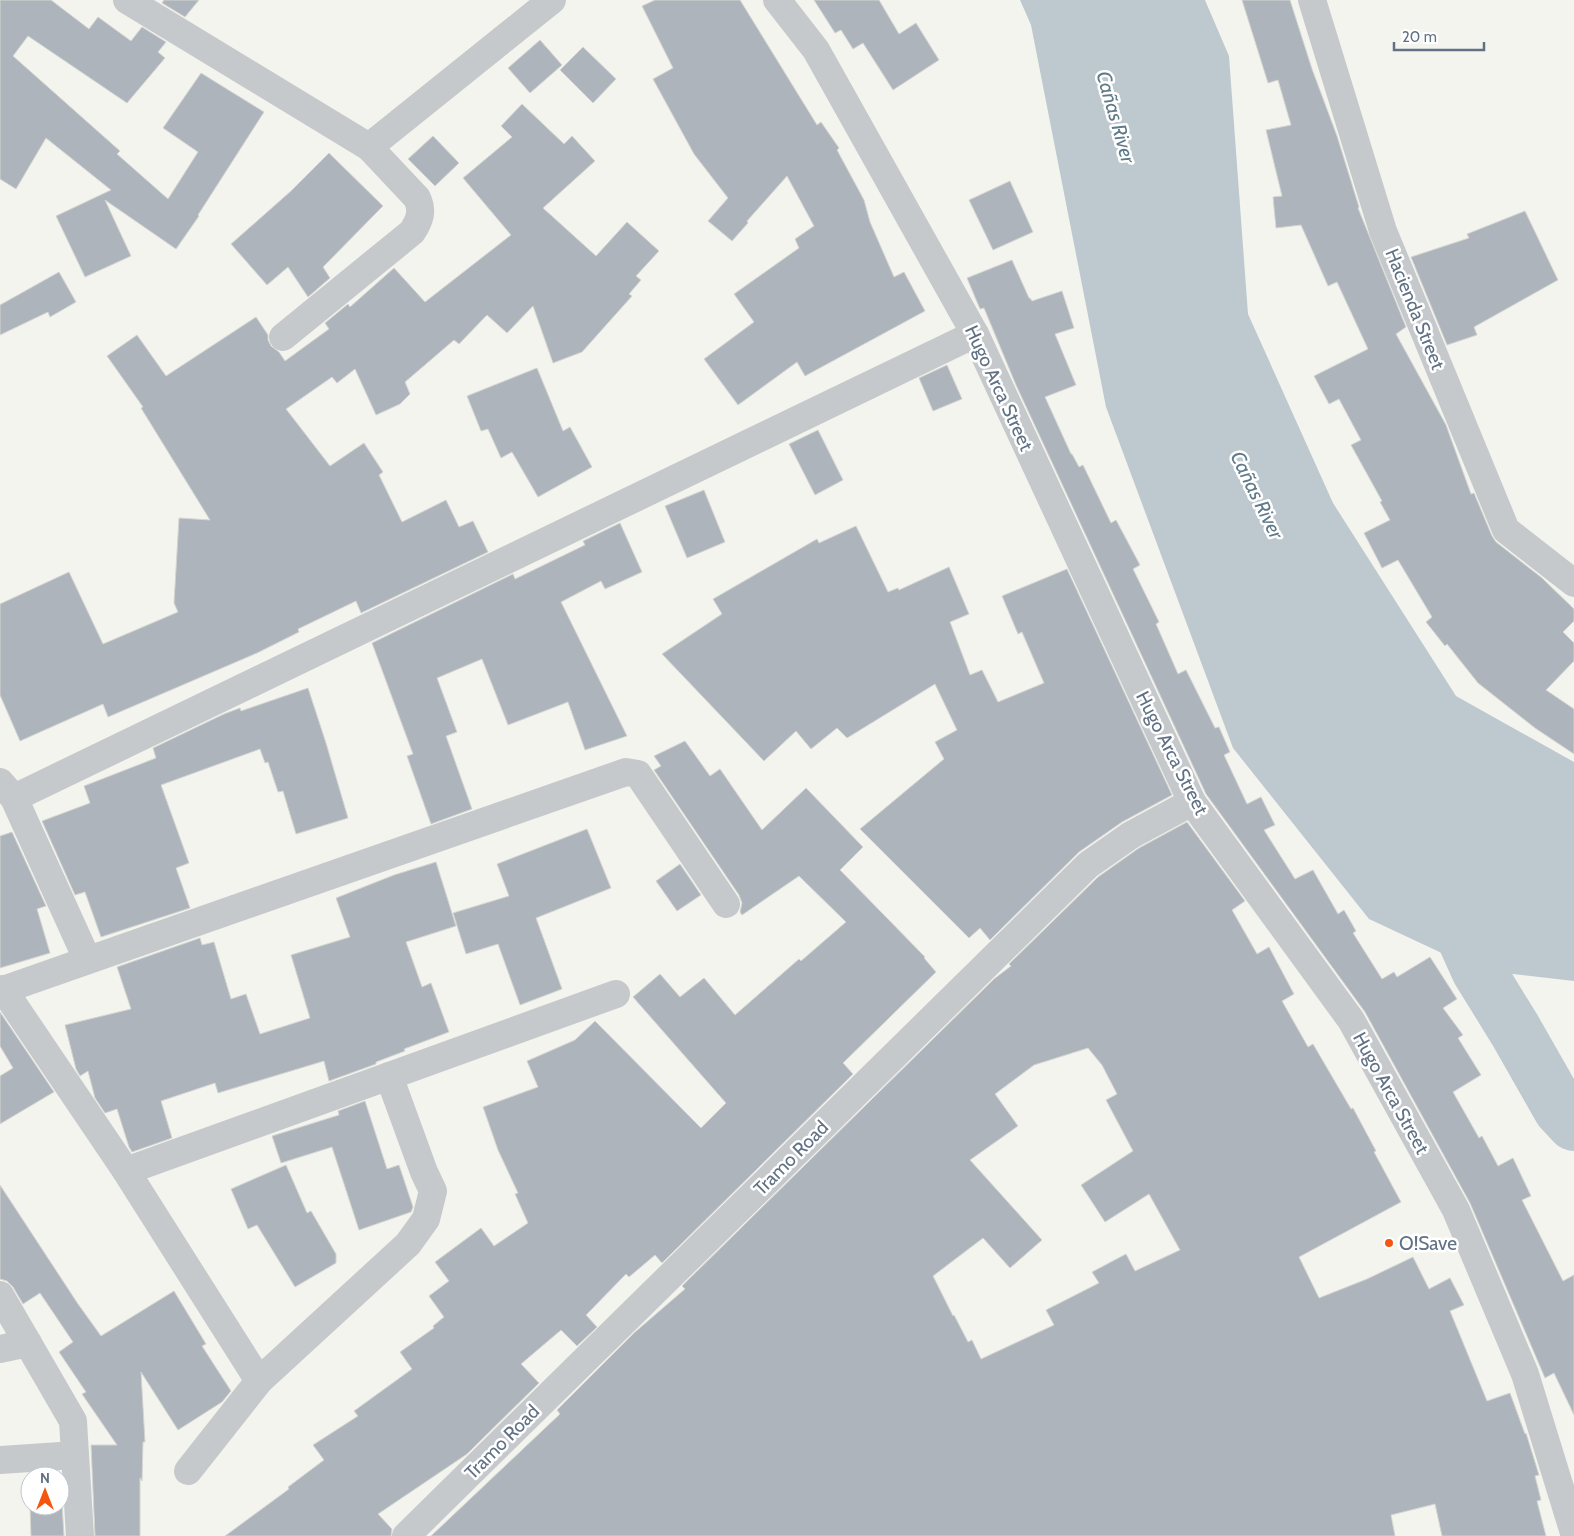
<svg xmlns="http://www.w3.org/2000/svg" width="1574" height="1536" viewBox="0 0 1574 1536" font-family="Cabin,sans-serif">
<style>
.water{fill:#bec9cf}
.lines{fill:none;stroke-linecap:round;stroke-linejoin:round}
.river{stroke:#bec9cf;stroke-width:54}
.building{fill:#adb4bb;stroke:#d5d5d2;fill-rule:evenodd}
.minor{stroke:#c6c9cc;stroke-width:28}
.poi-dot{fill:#f4550f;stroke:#fff;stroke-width:2}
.labels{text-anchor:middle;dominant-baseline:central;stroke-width:5;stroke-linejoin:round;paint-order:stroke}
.street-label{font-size:19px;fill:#607184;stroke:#fff}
.poi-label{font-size:19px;fill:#607184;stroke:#fff;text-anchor:start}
.water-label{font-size:20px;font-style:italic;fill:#607a89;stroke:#fff}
</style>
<rect width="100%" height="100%" fill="#f4f4ef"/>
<path class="water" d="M1020,0H1205L1229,56L1248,314L1333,503L1456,696L1574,762V981L1478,970L1369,919L1233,748L1106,407L1031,25Z"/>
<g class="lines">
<path class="river" d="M1448,903L1478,970L1515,1030L1560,1109L1574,1124"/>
</g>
<g class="building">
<path d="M0,0H51L89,29L98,17L131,41L142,27L166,42L158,52L165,58L127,103L28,36L13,56L120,151L117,154L168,199L198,152L163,128L201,73L264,112L198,215L199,216L176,249L105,200L131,256L85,277L56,216L111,190L46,138L16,189L0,179Z"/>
<path d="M164,0H199L185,17L162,3Z"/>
<path d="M655,0H740L817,125L821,122L839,148L837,150L864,200L870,222L894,277L904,272L925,311L805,376L797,362L738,405L704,359L754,322L734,294L799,248L795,239L814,226L787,176L747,221L748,223L732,241L708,221L728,198L694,154L653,79L673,68L642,6Z"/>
<path d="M814,0H879L899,34L916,23L939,60L893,90L863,43L853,49L841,30L835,33Z"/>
<path d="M1242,0H1290L1312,69L1337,136L1359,207L1358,208L1406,327L1396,334L1446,425L1471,494L1474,493L1492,536L1496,542L1542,578L1574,609V621L1563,632L1574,643V661L1546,690L1574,709V754L1535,728L1478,683L1447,644L1445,646L1426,622L1432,617L1398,560L1382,568L1364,533L1390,520L1380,502L1382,501L1351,445L1361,440L1339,399L1329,404L1314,376L1368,349L1337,282L1328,286L1301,225L1276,228L1273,197L1282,196L1266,130L1291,125L1278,80L1268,83Z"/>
<path d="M540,40L562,65L530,93L508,68Z"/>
<path d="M583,47L616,79L593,103L560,70Z"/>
<path d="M522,104L564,144L572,136L595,161L543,208L596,256L627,222L659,251L636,276L641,280L629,294L632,296L582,352L553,363L533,306L507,333L487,315L459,344L454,340L405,382L410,394L400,404L376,415L355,369L337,383L332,377L286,409L330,466L364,443L383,472L379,475L402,522L446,500L459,527L473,521L488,552L361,613L356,601L298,629L299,632L257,653L108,717L103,704L20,741L0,695V604L69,572L103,644L178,612L174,603L179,518L210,520L141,408L143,407L107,356L137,335L166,376L256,317L268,335V340L271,346L279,352L285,361L329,329L325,323L348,304L350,307L394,268L425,302L511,235L463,178L512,137L501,126Z"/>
<path d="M433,136L459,163L435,186L408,159Z"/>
<path d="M329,153L383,206L323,267L330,278L308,297L288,267L267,285L231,244L291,191Z"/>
<path d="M1010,181L1033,232L993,250L969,200Z"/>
<path d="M1525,211L1558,280L1474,327L1477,335L1447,345L1411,257L1469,238L1467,234Z"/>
<path d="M1012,260L1029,298H1030L1032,301L1062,291L1074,328L1055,334L1076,385L1045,397L1071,454H1072L1079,467L1083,465L1111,523L1116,520L1140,565L1133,569L1159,622L1156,624L1178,674L1186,670L1215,728L1219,727L1230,752L1224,755L1247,804L1261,797L1275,825L1264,830L1295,879L1313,870L1338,914L1344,910L1356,931L1353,933L1382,979L1394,972L1397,977L1430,957L1457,999L1443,1008L1463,1035L1458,1038L1481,1075L1453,1092L1479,1138L1482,1136L1498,1166L1513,1158L1531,1196L1522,1200L1563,1281L1574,1275V1415L1554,1373L1545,1378L1470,1203L1365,1012L1206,794L1016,385L984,308L980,309L967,278Z"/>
<path d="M59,272L76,302L50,317L48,312L0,335V305Z"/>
<path d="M947,365L962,399L933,411L919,378Z"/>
<path d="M537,368L563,431L570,427L592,467L538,497L512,452L501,458L488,429L481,431L467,396Z"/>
<path d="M818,430L843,480L815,495L789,444Z"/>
<path d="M704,490L725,542L687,558L665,506Z"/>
<path d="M620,523L642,572L605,589L601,581L561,602L627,736L585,750L568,702L508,725L482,659L437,678L457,732L446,736L472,809L431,824L407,756L413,754L372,643L513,574L515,579L585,545L583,541Z"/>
<path d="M856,526L888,592L898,588L899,590L949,567L969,614L950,622L970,675L982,670L998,702L1044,683L1022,632L1018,634L1002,596L1067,569L1172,795L1122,822L1079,852L990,940L980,928L969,938L860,829L944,759L935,742L957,730L935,684L847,738L837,728L811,749L796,731L764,761L662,654L722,614L713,599L817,539L819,543Z"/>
<path d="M308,688L326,743L348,818L296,834L283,791L278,792L268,762L265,763L260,749L161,785L189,863L176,868L190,908L101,937L85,892L75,895L42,821L90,803L84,786L156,758L153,748L224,714L240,708L241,711Z"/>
<path d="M685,741L710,776L720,769L762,830L806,788L863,847L840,870L925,957L924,958L936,972L843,1063L853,1074L662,1263L655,1255L629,1277L626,1274L586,1315L597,1327L577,1346L561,1330L521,1364L539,1383L467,1454L378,1514L392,1529L391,1536H225L289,1489L288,1487L324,1460L313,1445L358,1416L354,1411L412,1369L400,1352L434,1328L433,1326L444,1317L429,1296L449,1281L435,1262L481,1228L494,1246L528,1223L515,1194L518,1193L498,1150L483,1107L538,1087L527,1061L575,1040L595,1021L701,1128L726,1103L633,997L660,974L680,997L704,978L735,1015L799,959L801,961L846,922L799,876L742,915L740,912L742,903L739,895L654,770L661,766L654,756Z"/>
<path d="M1187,822L1245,901L1232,910L1257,954L1269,947L1294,994L1282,1001L1308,1047L1313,1044L1351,1109L1353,1108L1376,1151L1374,1152L1401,1202L1299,1257L1319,1298L1367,1279L1413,1257L1429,1289L1450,1278L1464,1305L1450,1311L1487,1401L1510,1393L1525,1434L1526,1433L1539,1475L1535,1476L1541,1500L1537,1501L1546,1536H1442L1435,1504L1391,1515L1395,1536H431L560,1414L557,1410L634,1333L685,1289L682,1286L994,979L1011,966L1009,964L1098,877L1139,848ZM1088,1048L1102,1065L1117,1094L1106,1100L1133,1151L1081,1185L1105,1222L1149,1194L1180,1250L1135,1271L1126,1254L1092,1272L1099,1283L1046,1310L1054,1325L981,1359L972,1340L968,1342L954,1315L953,1316L933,1276L983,1238L1010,1268L1042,1240L970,1160L1018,1126L995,1094L1034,1065Z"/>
<path d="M587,829L611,888L536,918L562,989L520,1005L498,944L466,954L453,913L509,896L497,864Z"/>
<path d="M12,832L46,906L37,909L50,953L0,968V836Z"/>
<path d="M436,862L456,926L406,942L422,987L431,983L449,1032L404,1049L405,1051L376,1062V1064L329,1081L324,1061L218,1093L215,1083L161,1101L172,1138L132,1152L129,1147L117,1109L105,1113L95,1098L88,1071L80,1076L76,1069L65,1025L131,1009L117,967L200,938L202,945L214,942L231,999L246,994L260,1034L310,1018L291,955L350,937L336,898L394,875Z"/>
<path d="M680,864L701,895L677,911L656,881Z"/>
<path d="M0,1012L54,1092L0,1124V1076L13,1068L0,1046Z"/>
<path d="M365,1101L387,1169L399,1165L413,1207L411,1212L359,1230L332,1147L281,1163L272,1136L339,1115L338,1111Z"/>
<path d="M286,1165L307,1213L311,1211L336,1254V1263L295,1287L257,1225L248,1229L231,1189Z"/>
<path d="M0,1185L78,1304L101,1336L174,1291L206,1344L202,1346L231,1391L222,1402L178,1430L141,1372L145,1442H143L142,1481L140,1478V1536H95L91,1445H117L82,1394L86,1392L59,1352L73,1342L40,1293L23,1304L13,1287L7,1281L0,1279Z"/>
<path d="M60,1472L64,1536H31L30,1506H60V1476H30V1502L28,1474Z"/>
</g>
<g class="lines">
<g class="minor">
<path d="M127,0L369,147L552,0"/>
<path d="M777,0L816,50L975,334L1192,802L1351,1020L1456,1210L1525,1374L1574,1533"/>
<path d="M1312,0L1383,231L1506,530L1574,583"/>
<path d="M283,337L412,232C420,220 423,211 417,198L369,147"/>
<path d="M0,782L14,798L87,959"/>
<path d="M14,798L975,334"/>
<path d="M3,989L126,1171L616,994"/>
<path d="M0,991L626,772L638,774L726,904"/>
<path d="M126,1171L259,1381"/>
<path d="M0,1295L73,1421L80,1536"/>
<path d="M0,1349L28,1343"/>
<path d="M0,1460L75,1455"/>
<path d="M188,1471L259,1381L408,1244L426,1219L433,1191L424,1172L389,1076"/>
<path d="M406,1536L1088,865L1131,835L1192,802"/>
</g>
</g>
<circle class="poi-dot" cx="1389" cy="1243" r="5"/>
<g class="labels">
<g class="street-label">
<text transform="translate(1415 309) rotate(68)">Hacienda Street</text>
<text transform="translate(999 388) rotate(65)">Hugo Arca Street</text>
<text transform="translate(1172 753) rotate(63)">Hugo Arca Street</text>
<text transform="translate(1391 1093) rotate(61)">Hugo Arca Street</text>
<text transform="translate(791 1158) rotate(-45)">Tramo Road</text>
<text transform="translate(502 1442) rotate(-45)">Tramo Road</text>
</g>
<g class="poi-label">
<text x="1399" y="1243">O!Save</text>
</g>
<g class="water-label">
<text transform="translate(1116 117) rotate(74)">Cañas River</text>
<text transform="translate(1257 495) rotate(64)">Cañas River</text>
</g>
</g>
<g transform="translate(45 1491)"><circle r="24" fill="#ffffff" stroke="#bfc6ce"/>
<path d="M0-4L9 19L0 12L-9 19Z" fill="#f4550f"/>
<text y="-8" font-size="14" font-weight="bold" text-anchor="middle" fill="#607184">N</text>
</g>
<path d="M1394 42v8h90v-8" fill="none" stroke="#607184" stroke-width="2.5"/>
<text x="1402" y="42" font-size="15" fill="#607184" stroke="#ffffff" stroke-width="4" paint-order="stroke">20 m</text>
</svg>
